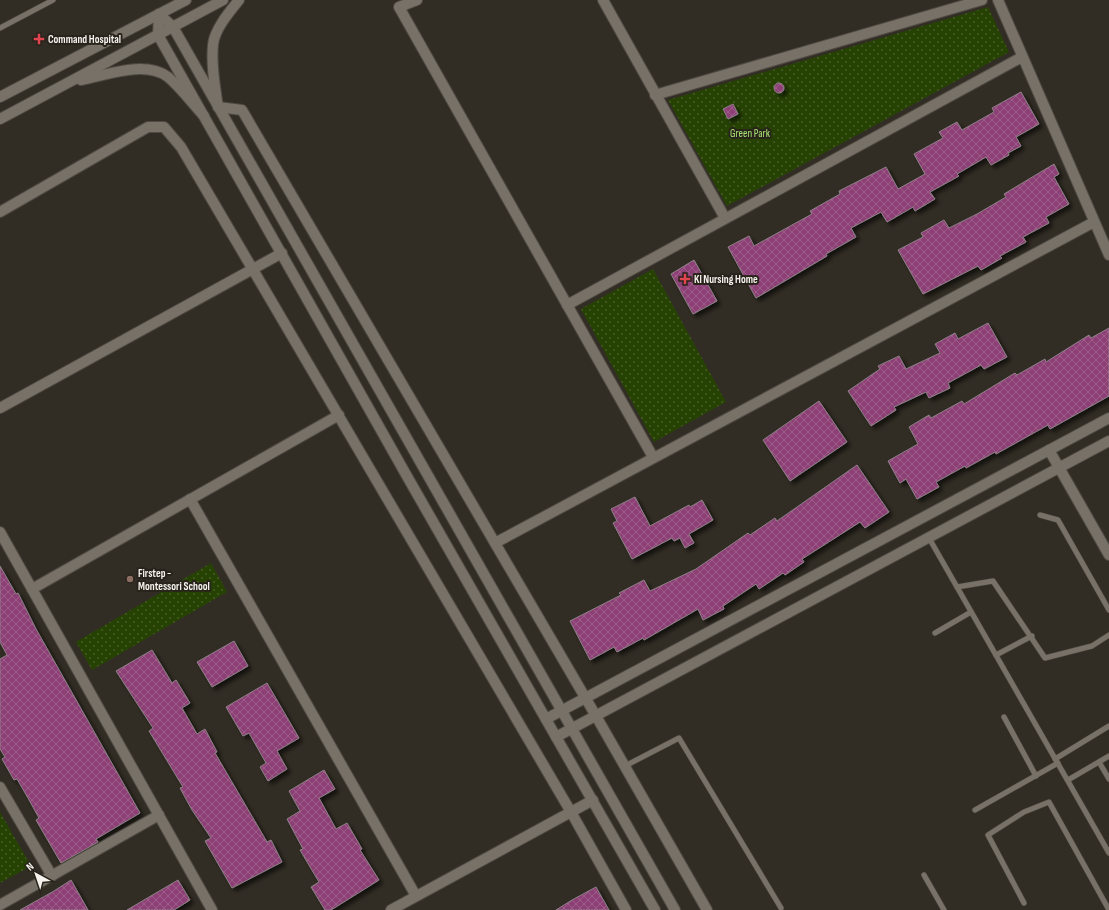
<svg xmlns="http://www.w3.org/2000/svg" width="1109" height="910" viewBox="0 0 1109 910" font-family="'Sofia Sans Condensed',sans-serif">
<style>
.park{fill:url(#park-dots)}
.building{fill:url(#building-cross-hatch);stroke:#8c8188;filter:url(#shadow)}
.lines{fill:none;stroke-linecap:round;stroke-linejoin:round}
.service-casing{stroke:#4f4a43;stroke-width:6}
.minor-casing{stroke:#4f4a43;stroke-width:12}
.tertiary-casing{stroke:#4f4a43;stroke-width:12}
.secondary-casing{stroke:#4f4a43;stroke-width:12}
.service{stroke:#777167;stroke-width:5}
.minor{stroke:#777167;stroke-width:10}
.tertiary{stroke:#777167;stroke-width:10}
.secondary{stroke:#777167;stroke-width:10}
.health-dot{fill:#e0444e;stroke:#28231b;stroke-width:1.5}
.education-dot{fill:#8d6e63;stroke:#28231b;stroke-width:1.5}
.labels{text-anchor:middle;dominant-baseline:central;stroke-width:4;stroke-linejoin:round;paint-order:stroke}
.poi-label{font-size:11px;font-weight:bold;fill:#f6f2ed;stroke:#28231b;text-anchor:start}
.park-label{font-size:11px;fill:#aae474;stroke:#28231b}
</style>
<defs>
<pattern id="park-dots" width="8" height="8" patternUnits="userSpaceOnUse"><rect width="8" height="8" fill="#264203"/><path d="M2 2h.1M6 6h.1" fill="none" stroke="#465e28" stroke-width="1.8" stroke-linecap="round"/></pattern>
<pattern id="building-cross-hatch" width="8" height="8" patternUnits="userSpaceOnUse"><rect width="8" height="8" fill="#8d3f74"/><path d="M0 0l8 8M0 8l8-8" fill="none" stroke="#9e5b88"/></pattern>
<filter id="shadow"><feDropShadow dx="3.5" dy="3.5" stdDeviation="2" flood-color="#0009"/></filter>
</defs>
<rect width="100%" height="100%" fill="#322d24"/>
<g class="park">
<path d="M988,7L1009,52L727,206L668,100Z"/>
<path d="M653,269L726,402L654,442L581,309Z"/>
<path d="M211,563L227,592L92,670L76,642Z"/>
<path d="M0,812L31,866L0,883Z"/>
</g>
<g class="building">
<circle cx="779" cy="88" r="5"/>
<path d="M1021,92L1039,124L1016,137L1021,146L1008,153L1009,155L991,165L986,157L957,174L959,176L930,192L935,199L915,211L913,207L887,222L881,212L851,228L856,237L826,254L827,256L756,298L728,247L749,236L754,246L812,214L810,211L840,194L839,191L886,167L898,189L925,174L914,154L943,138L939,132L957,122L962,130L994,112L992,108Z"/>
<path d="M733,104L738,114L728,119L723,109Z"/>
<path d="M1054,164L1059,174L1054,177L1069,204L1046,217L1049,223L1023,237L1026,242L1000,256L1002,258L981,270L978,266L923,294L898,250L923,237L921,233L944,220L949,228L977,214L1006,197L1004,194Z"/>
<path d="M694,260L717,301L693,314L671,274Z"/>
<path d="M988,323L1007,357L984,369L981,365L948,383L950,388L929,398L926,392L894,407L896,410L871,426L848,391L880,369L878,366L899,356L906,369L940,353L935,344L955,333L958,339Z"/>
<path d="M1109,328V396L1050,429L1048,425L996,454L995,452L966,468L965,466L936,482L939,487L917,499L906,479L900,483L888,461L918,444L909,427L929,415L931,418L962,401L964,404L1015,373L1017,375L1045,359L1046,362L1089,335L1091,338Z"/>
<path d="M819,401L847,442L790,481L763,440Z"/>
<path d="M857,465L889,512L865,528L860,522L802,559L804,562L785,575L783,573L759,589L756,584L723,606L724,609L703,620L698,609L644,640L643,638L617,652L614,647L590,660L570,621L621,595L619,593L644,580L650,591L696,569L748,533L750,535L775,518L777,521Z"/>
<path d="M635,497L650,526L689,505L690,507L702,500L713,520L689,534L694,543L685,548L680,538L674,541L672,538L632,559L613,523L617,521L611,509Z"/>
<path d="M0,566L16,594L18,593L36,629L140,813L96,839L98,842L61,863L36,820L39,818L28,798L17,779L14,780L2,759L5,757L0,749V659L7,655L0,642Z"/>
<path d="M234,641L248,666L212,687L197,662Z"/>
<path d="M152,650L172,683L176,680L190,703L182,708L197,734L205,729L217,752L215,753L267,842L271,840L282,862L232,888L205,841L211,838L192,810L180,788L183,787L149,731L153,728L116,671Z"/>
<path d="M267,683L299,738L277,751L287,769L268,781L260,767L266,763L249,733L243,736L226,707Z"/>
<path d="M324,770L335,789L319,798L336,829L347,823L362,849L360,850L379,880L331,910H325L311,887L319,882L300,850L303,849L287,819L300,811L289,791Z"/>
<path d="M71,880L88,910H20L54,891Z"/>
<path d="M178,880L190,900L174,910H127Z"/>
<path d="M596,887L609,910H556L572,900Z"/>
</g>
<g class="lines">
<defs>
<g id="service">
<path d="M0,28L53,0"/>
<path d="M1040,515L1058,520L1109,610"/>
<path d="M929,538L1109,853"/>
<path d="M957,587L993,581L1045,658L1092,646L1109,635"/>
<path d="M935,633L971,612"/>
<path d="M996,655L1032,636"/>
<path d="M1004,717L1036,776"/>
<path d="M1055,759L1109,726"/>
<path d="M1099,762L1109,779"/>
<path d="M625,766L679,738L781,908"/>
<path d="M1068,780L1109,756"/>
<path d="M975,810L1058,763"/>
<path d="M924,875L944,910"/>
<path d="M1024,903L988,835L1024,812L1049,802L1109,910"/>
</g>
<g id="minor">
<path d="M417,0L399,7L653,457"/>
<path d="M603,0L725,218"/>
<path d="M998,0L1109,255"/>
<path d="M655,95L982,0"/>
<path d="M218,107L242,110L596,716L707,910"/>
<path d="M0,212L148,127H164L181,147L571,812L626,910"/>
<path d="M567,305L1022,57"/>
<path d="M0,408L282,253"/>
<path d="M1049,450L1109,555"/>
<path d="M190,499L416,896"/>
<path d="M0,532L212,910"/>
<path d="M495,543L1094,222"/>
<path d="M32,589L339,415"/>
<path d="M546,719L1109,418"/>
<path d="M556,737L1109,441"/>
<path d="M0,787L52,876"/>
<path d="M0,905L159,815"/>
<path d="M391,910L593,800"/>
</g>
<g id="tertiary">
<path d="M159,14L173,27L675,910"/>
<path d="M159,14L158,35L408,478L655,910"/>
</g>
<g id="secondary">
<path d="M81,80C107,75 145,60 168,77C181,88 192,103 204,116"/>
<path d="M0,97L186,0"/>
<path d="M218,107C215,87 211,65 213,45C214,30 230,11 239,0"/>
<path d="M0,119L223,0"/>
</g>
</defs>
<use href="#service" class="service-casing"/>
<use href="#minor" class="minor-casing"/>
<use href="#tertiary" class="tertiary-casing"/>
<use href="#secondary" class="secondary-casing"/>
<use href="#service" class="service"/>
<use href="#minor" class="minor"/>
<use href="#tertiary" class="tertiary"/>
<use href="#secondary" class="secondary"/>
</g>
<g class="health-dot">
<path d="M37 33h4v4h4v4h-4v4h-4v-4h-4v-4h4z"/>
<path d="M683 273h4v4h4v4h-4v4h-4v-4h-4v-4h4z"/>
</g>
<circle class="education-dot" cx="130" cy="579" r="4"/>
<g class="labels">
<g class="poi-label">
<text x="48" y="39">Command Hospital</text>
<text x="694" y="279">Kl Nursing Home</text>
<text x="138" y="573">Firstep -<tspan x="138" dy="13">Montessori School</tspan></text>
</g>
<g class="park-label">
<text x="750" y="133">Green Park</text>
</g>
</g>
<g transform="translate(36 874) rotate(320)" stroke="#28231b" stroke-width="3" paint-order="stroke">
<path d="M0-3L7 15L0 10L-7 15Z" fill="#f6f2ed"/>
<text y="-6" font-size="11" font-weight="bold" text-anchor="middle" fill="#f6f2ed">N</text>
</g>
</svg>
